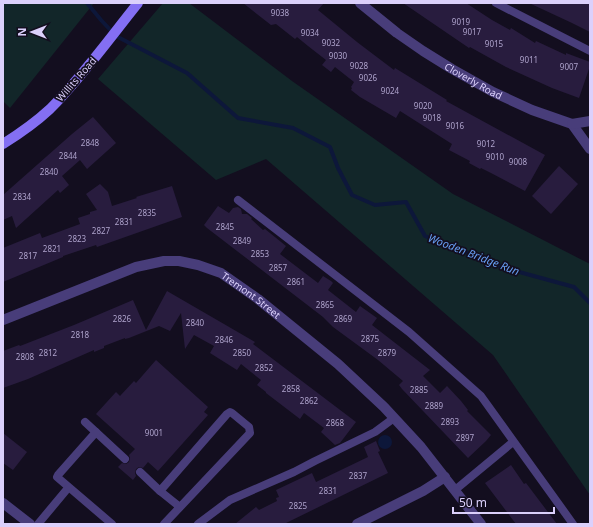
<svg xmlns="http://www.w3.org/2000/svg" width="593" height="527" viewBox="0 0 593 527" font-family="'Noto Sans',sans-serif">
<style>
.green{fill:#122629}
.water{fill:#0d173a}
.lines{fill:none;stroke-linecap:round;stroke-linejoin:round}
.stream{stroke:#0d173a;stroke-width:4}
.building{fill:#281c3e}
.lane{stroke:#483d7a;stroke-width:8}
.street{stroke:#483d7a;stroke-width:10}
.secondary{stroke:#846ff3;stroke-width:10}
.labels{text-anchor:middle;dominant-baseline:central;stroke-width:3.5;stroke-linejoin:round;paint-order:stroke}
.number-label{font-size:8px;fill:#aea3cc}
.street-label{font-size:10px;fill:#dbd0fb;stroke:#130e1f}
.water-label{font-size:11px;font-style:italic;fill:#679ff3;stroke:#130e1f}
</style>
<rect width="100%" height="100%" fill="#130e1f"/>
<g class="green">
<path d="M3,3H94L10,108L3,101Z"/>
<path d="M163,3H189L292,81L453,194L590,264V495L493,355L266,159L216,180L98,79Z"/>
</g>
<circle class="water" cx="385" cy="442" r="7"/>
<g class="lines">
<path class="stream" d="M87,3L101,20L116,36L187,73L238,118L293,128L330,147L338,168L352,195L375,205L406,202L425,236L508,269L574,287L590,303"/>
</g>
<g class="building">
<path d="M243,3H324L318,10L357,42L394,70L395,68L447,100L446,101L545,155L525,191L491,173L481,168L480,169L469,163L470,161L449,150L452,144L400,111L396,118L360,97L351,90L352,88L351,87L354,82L335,67L331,72L322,65L326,60L308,46L297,37L295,39L276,24L271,25Z"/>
<path d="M403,3H466L492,20L510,30L511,28L535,43L536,41L566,55V53L590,62V66L579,98L552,88L506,67L470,47L469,48Z"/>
<path d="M529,3H590V32L572,23Z"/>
<path d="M93,117L116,143L87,169L80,160L62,176L69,185L60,193L58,190L16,228L12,216L3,220V195L72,134Z"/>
<path d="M559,166L578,184L551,214L532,196Z"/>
<path d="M100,184L108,192L112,206L137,198L136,197L172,186L182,217L97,247L96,245L63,256V257L3,282V248L40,233L42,238L80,224L78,218L90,214V212L97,210L86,194Z"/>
<path d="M218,206L229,213L233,208L238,207L241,209L242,214H247L252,218L251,219L263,230L265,229L286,246L280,254L318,283L323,276L331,281L333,283L328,290L356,312L360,306L377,318L372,325L430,370L423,376L440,393L447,386L461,401L468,410L467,411L491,435L486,441L468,458L402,389L399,385L403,381L378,360L333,327L323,317L207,228L204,225Z"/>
<path d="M167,291L255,342L253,344L356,422L340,443L335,445L321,432L324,428L304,413L300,419L266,393V392L257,385L261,380L241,364L237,370L210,353L214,346L194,335L185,349L181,313L170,331L159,326L129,338L125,339V338L104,346V348L94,352V350L28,379L3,388V351L19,345L20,346L74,325L133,300L146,330Z"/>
<path d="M156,360L208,407L204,412L208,415L158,471L148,462L143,468L139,467L136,469L135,473L136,476L133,480L118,467L122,463L126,464L129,462L130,458L129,455L135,449L96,414L116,392L120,396L134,381L136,383Z"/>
<path d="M3,433L27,452L13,470L3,463Z"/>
<path d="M376,441L380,451L378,452L388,473L284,524H235L256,507L259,510L277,501L276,498L279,497L276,490L312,473L316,482L368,457L364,447Z"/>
<path d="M511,465L524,484L526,483L557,524H516L485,483Z"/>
</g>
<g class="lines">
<g class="lane">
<path d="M496,3L590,51"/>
<path d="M238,200L409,332L481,396L573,524"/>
<path d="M85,422L125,459"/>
<path d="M96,432L58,475L57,477L112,524"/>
<path d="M140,472L160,491"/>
<path d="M455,490L513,442"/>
<path d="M38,524L68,488"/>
<path d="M164,524L250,433L249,427L232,413L230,412L227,414L160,491L180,507"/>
<path d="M198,524L230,500L294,472L315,461L375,432L394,418"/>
</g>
<g class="street">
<path id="s1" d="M360,3L397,33L423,51L452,69L493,92L532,110L572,124L590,149"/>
<path d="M572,124L590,121"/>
<path id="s2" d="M3,320L136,267L164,261H179L198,265L221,273L258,299L338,364L384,407L421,447L481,524"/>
<path d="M3,503L30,524"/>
<path d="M357,524L423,491L445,477"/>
</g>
<path class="secondary" d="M3,144C19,134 36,122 50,109C82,77 109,39 138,3"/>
</g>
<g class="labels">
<g class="number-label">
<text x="280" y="12">9038</text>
<text x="461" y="21">9019</text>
<text x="472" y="31">9017</text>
<text x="310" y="32">9034</text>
<text x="331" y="42">9032</text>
<text x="494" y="43">9015</text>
<text x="338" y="55">9030</text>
<text x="529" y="59">9011</text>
<text x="359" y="65">9028</text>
<text x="569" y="66">9007</text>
<text x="368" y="77">9026</text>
<text x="390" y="90">9024</text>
<text x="423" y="105">9020</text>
<text x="432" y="117">9018</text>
<text x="455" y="125">9016</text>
<text x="90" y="142">2848</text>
<text x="486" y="143">9012</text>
<text x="68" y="155">2844</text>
<text x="495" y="156">9010</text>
<text x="518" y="161">9008</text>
<text x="49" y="171">2840</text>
<text x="22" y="196">2834</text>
<text x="147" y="212">2835</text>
<text x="124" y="221">2831</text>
<text x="225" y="226">2845</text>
<text x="101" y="230">2827</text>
<text x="77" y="238">2823</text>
<text x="242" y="240">2849</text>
<text x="52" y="248">2821</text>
<text x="260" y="253">2853</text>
<text x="28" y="255">2817</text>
<text x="278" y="267">2857</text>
<text x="296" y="281">2861</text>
<text x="325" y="304">2865</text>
<text x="122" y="318">2826</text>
<text x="343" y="318">2869</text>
<text x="195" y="322">2840</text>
<text x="80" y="334">2818</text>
<text x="370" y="338">2875</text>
<text x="224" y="339">2846</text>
<text x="48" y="352">2812</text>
<text x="242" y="352">2850</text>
<text x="387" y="352">2879</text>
<text x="25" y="356">2808</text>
<text x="264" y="367">2852</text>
<text x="291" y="388">2858</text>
<text x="419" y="389">2885</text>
<text x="309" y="400">2862</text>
<text x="434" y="405">2889</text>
<text x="450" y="421">2893</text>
<text x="335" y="422">2868</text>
<text x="154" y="432">9001</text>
<text x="465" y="437">2897</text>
<text x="358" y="475">2837</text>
<text x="328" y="490">2831</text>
<text x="298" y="505">2825</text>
</g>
<g class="street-label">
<text transform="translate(76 79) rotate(-49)">Willits Road</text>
<text stroke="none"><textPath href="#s1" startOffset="138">Cloverly Road</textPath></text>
<text stroke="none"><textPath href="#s2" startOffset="268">Tremont Street</textPath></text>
</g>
<g class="water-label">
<text transform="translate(474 254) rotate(21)">Wooden Bridge Run</text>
</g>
</g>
<rect width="593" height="527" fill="none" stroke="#dbd0fb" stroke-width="8"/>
<g transform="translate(32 32) rotate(270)" stroke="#130e1f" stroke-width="3" paint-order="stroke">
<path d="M0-3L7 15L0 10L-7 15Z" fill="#dbd0fb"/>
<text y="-6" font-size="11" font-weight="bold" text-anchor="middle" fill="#dbd0fb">N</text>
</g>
<path d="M453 507v6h101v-6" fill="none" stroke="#dbd0fb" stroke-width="2"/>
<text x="459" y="507" font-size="12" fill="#dbd0fb" stroke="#130e1f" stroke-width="3" paint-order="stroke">50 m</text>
</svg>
